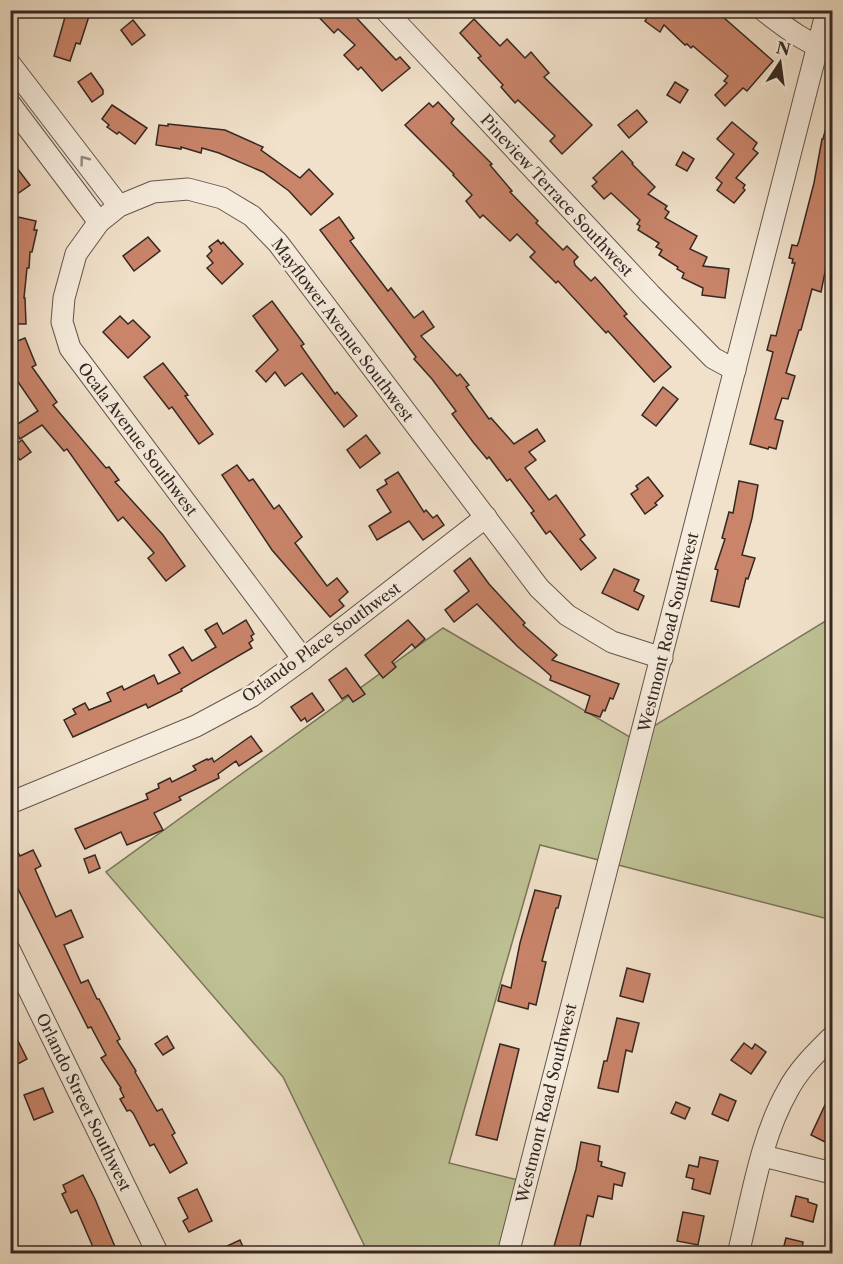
<svg xmlns="http://www.w3.org/2000/svg" width="843" height="1264" viewBox="0 0 843 1264" font-family="'Libre Caslon Text',serif">
<style>
.green{fill:#bec294;stroke:#7a755c;stroke-width:1.5}
.building{fill:#c9846a;stroke:#352823;stroke-width:1.5}
.lines{fill:none;stroke-linecap:round;stroke-linejoin:round}
.minor-casing{stroke:#64564d;stroke-width:23}
.minor{stroke:#f6ecdd;stroke-width:21}
.oneway{stroke:#968a80}
.labels{text-anchor:middle;dominant-baseline:central;stroke-width:5;stroke-linejoin:round;paint-order:stroke}
.street-label{font-size:16px;fill:#352823;stroke:#f6ecdd}
</style>
<rect width="100%" height="100%" fill="#f1e1ca"/>
<filter id="stains"><feTurbulence type="fractalNoise" baseFrequency=".00333" numOctaves="4"/><feColorMatrix values="0 0 0 0 .2 0 0 0 0 .09 0 0 0 0 .02 0 0 0 .5 -.17"/></filter>
<radialGradient id="worn" r=".72"><stop offset=".6" stop-color="#630" stop-opacity="0"/><stop offset="1" stop-color="#630" stop-opacity=".3"/></radialGradient>
<path class="green" d="M832,617V920L540,845L449,1163L522,1181L503,1253H368L283,1077L106,872L443,628L633,739Z"/>
<g class="building">
<path d="M67,10H91L80,44L76,43L70,61L54,56Z"/>
<path d="M312,10H349L396,60L400,57L410,68L382,91L361,67L358,70L344,55L355,45L338,29L334,33Z"/>
<path d="M652,10H715L773,61L747,91L743,88L725,106L715,95L727,83L724,81L728,76L693,46L691,48L687,44L685,45L664,25L660,32L645,21Z"/>
<path d="M474,19L500,46L507,39L525,58L531,52L549,73L544,77L592,125L562,154L550,141L555,136L518,100L515,103L501,87L503,85L478,58L481,56L460,33Z"/>
<path d="M133,20L145,35L132,45L121,30Z"/>
<path d="M91,73L103,90V94L92,102L78,82Z"/>
<path d="M675,82L688,90L680,103L667,95Z"/>
<path d="M438,102L454,119L451,123L492,164L490,165L512,191L510,192L538,221L536,223L563,250L567,246L578,257L574,261L575,265L591,281L595,277L603,286L627,314L624,316L671,367L654,382L608,331L606,333L558,281L556,283L530,257L535,252L517,234L510,241L483,215L480,218L466,201L472,195L453,175L454,174L405,125L429,103L433,107Z"/>
<path d="M112,105L147,128L135,144L119,132L117,134L107,127L109,125L102,119Z"/>
<path d="M637,110L647,122L629,138L618,125Z"/>
<path d="M828,120H832V238L821,292L812,289L801,330H799L786,373L795,376L788,399L782,398L775,419L783,421L776,449L769,447L768,449L750,444L773,352L767,350L771,335L776,336L795,263H792L793,259L789,258L792,245L797,246L799,241L814,183L822,139H823Z"/>
<path d="M732,122L757,143L753,149L758,153L736,178L745,185L743,188L745,190L734,203L717,190L722,183L716,178L734,154L717,139Z"/>
<path d="M168,124L225,130L263,147L261,150L300,178L309,169L333,194L311,215L289,191L263,172L219,153L202,148L201,153L181,147V149L156,145L159,125L168,126Z"/>
<path d="M622,151L633,163L632,164L655,187L648,194L667,206L665,209L669,212L665,218L697,236L690,249L707,257L703,266L729,269L725,298L702,295L703,288L682,278L684,273L677,269L678,267L659,255L662,250L656,247L659,243L638,230L640,226L637,224L640,220L611,193L604,199L592,186L597,182L593,178Z"/>
<path d="M683,152L694,159L687,171L676,165Z"/>
<path d="M10,159L30,185L10,199Z"/>
<path d="M18,217L36,221L34,230H37L32,252H30L29,268H27L24,298H25L26,324H10V256Z"/>
<path d="M339,217L354,238L350,241L388,291L391,288L414,318L423,311L434,327L421,336L457,376L460,374L469,385L466,387L489,419L491,418L514,444L537,429L545,441L529,452L536,460L525,468L549,500L556,495L585,535L580,539L596,558L581,570L550,531L546,534L531,513L534,511L510,479L507,481L489,457L487,459L473,442L452,414L456,411L432,379L414,359L416,357L320,230Z"/>
<path d="M148,237L160,251L134,271L123,256Z"/>
<path d="M218,240L221,244L223,242L243,264L222,284L207,268L213,263L207,256L212,251L209,247Z"/>
<path d="M272,301L304,344L301,346L335,394L337,392L357,416L344,427L302,373L285,386L275,372L266,382L256,371L278,350L253,316Z"/>
<path d="M120,316L128,324L133,320L150,337L128,358L103,332Z"/>
<path d="M25,338L36,365L32,367L57,402L53,405L106,468L109,467L119,480L115,482L163,535L185,566L166,581L148,558L154,553L123,517L118,521L67,449L64,451L42,425L20,439L13,427L38,411L14,376L10,369V344Z"/>
<path d="M163,363L188,395L185,396L213,434L199,444L172,407L169,409L144,377Z"/>
<path d="M663,387L678,399L656,426L642,415Z"/>
<path d="M366,435L380,453L360,468L347,450Z"/>
<path d="M22,440L31,452L20,460L11,448Z"/>
<path d="M237,465L249,481L253,479L274,509L279,505L302,537L295,543L327,586L337,578L348,592L339,600L344,606L330,617L272,550L222,475Z"/>
<path d="M398,472L424,512L426,510L433,518L437,515L444,525L423,540L409,521L377,540L369,526L391,512L377,490L387,484L385,480Z"/>
<path d="M648,477L663,496L655,503L657,505L645,514L631,494L638,489L636,486Z"/>
<path d="M739,481L758,485L752,518L742,555L755,558L748,579L746,578L739,607L711,601L718,570L715,569L725,539L722,538L729,512L733,513Z"/>
<path d="M470,558L489,584L525,623L523,625L557,655L552,660L619,684L613,699L610,698L605,711L603,710L600,717L585,712L590,696L550,680L551,676L517,646L477,604L454,622L445,610L469,591L454,571Z"/>
<path d="M614,569L639,580L634,591L644,596L638,610L602,593Z"/>
<path d="M246,620L254,634L251,636L253,640L249,643L252,648L181,689L182,691L148,708L146,704L73,737L64,720L76,714L73,709L85,703L89,710L111,701L107,693L122,686L124,690L154,675L158,684L180,673L169,655L183,647L192,661L216,647L205,630L217,623L223,634Z"/>
<path d="M408,620L425,639L415,648L412,644L392,662L396,667L383,678L365,655Z"/>
<path d="M346,668L365,694L353,702L348,695L342,699L329,680Z"/>
<path d="M312,693L324,710L307,722L305,718L301,721L291,707Z"/>
<path d="M251,736L262,751L239,766L236,761L218,774L219,778L179,797L181,800L154,813L163,830L127,845L121,832L85,849L75,829L148,799L146,794L159,788L158,784L170,778L172,782L196,770L193,766L207,759L208,760L212,758L214,762Z"/>
<path d="M10,837L20,856L33,850L41,866L35,869L56,917L71,910L83,937L64,945L81,983L88,980L97,999H99L120,1039L117,1041L136,1071L135,1072L157,1111L162,1109L175,1133L172,1135L187,1163L170,1173L154,1144L150,1146L133,1113L130,1110L127,1111L120,1099L124,1097L120,1089L121,1088L101,1058L106,1055L91,1027L88,1028L10,873Z"/>
<path d="M95,855L100,868L89,873L84,859Z"/>
<path d="M535,890L561,896L558,908H556L542,961L546,962L536,1005L529,1003L528,1009L498,1001L502,985L511,988L520,943Z"/>
<path d="M627,968L650,974L643,1002L620,996Z"/>
<path d="M617,1018L639,1023L632,1052L626,1050L618,1092L598,1088L604,1061H607Z"/>
<path d="M10,1025L27,1059L16,1065L10,1055Z"/>
<path d="M167,1036L174,1048L163,1055L155,1044Z"/>
<path d="M744,1043L752,1049L755,1044L766,1052L751,1074L731,1060Z"/>
<path d="M500,1044L519,1049L497,1140L476,1135Z"/>
<path d="M43,1088L53,1112L34,1120L24,1095Z"/>
<path d="M832,1090V1138L829,1144L811,1135Z"/>
<path d="M720,1094L736,1101L728,1121L712,1114Z"/>
<path d="M676,1102L690,1108L685,1119L671,1113Z"/>
<path d="M581,1142L600,1146L598,1161L602,1162L601,1166L625,1173L622,1186L614,1184L612,1199L598,1196L593,1217L587,1215L578,1254H569L553,1250L576,1169Z"/>
<path d="M700,1157L718,1161L710,1194L692,1189L694,1179L686,1177L689,1165L698,1167Z"/>
<path d="M83,1175L95,1199L118,1254H96L77,1210L71,1213L62,1194L66,1192L63,1185Z"/>
<path d="M197,1189L212,1221L189,1232L183,1221L188,1218L178,1198Z"/>
<path d="M796,1196L808,1199V1202L817,1205L813,1222L791,1216Z"/>
<path d="M683,1212L704,1216L698,1245L677,1241Z"/>
<path d="M786,1238L803,1242L801,1254H782Z"/>
<path d="M240,1240L246,1254H210Z"/>
</g>
<g class="lines">
<defs>
<g id="minor">
<path d="M385,10L650,294L713,358L735,370"/>
<path d="M763,10C785,27 806,44 832,51"/>
<path d="M10,64L119,206"/>
<path d="M10,104L99,222"/>
<path d="M303,659L70,348L62,322L64,298L76,254L99,222L119,206L153,192L188,189L222,198L252,216L278,243L539,588L567,615L612,642L662,658"/>
<path d="M10,803L196,726L252,696L303,659L486,517"/>
<path d="M10,951L158,1254"/>
<path d="M763,1156L832,1173"/>
<path d="M508,1254L827,10"/>
<path d="M738,1254C752,1199 760,1139 788,1090C799,1069 816,1053 832,1037"/>
</g>
</defs>
<use href="#minor" class="minor-casing"/>
<use href="#minor" class="minor"/>
</g>
<defs><path id="oneway-chevron" d="M-2-3.5L2.5 0L-2 3.5" fill="none" stroke-width="1.6" stroke-linecap="round" stroke-linejoin="round" transform="scale(1.5)"/></defs>
<use class="oneway" href="#oneway-chevron" transform="translate(84 160) rotate(-127)"/>
<g class="labels">
<g class="street-label">
<text transform="translate(557 195) rotate(47)">Pineview Terrace Southwest</text>
<text transform="translate(343 330) rotate(53)">Mayflower Avenue Southwest</text>
<text transform="translate(138 439) rotate(53)">Ocala Avenue Southwest</text>
<text transform="translate(668 632) rotate(-76)">Westmont Road Southwest</text>
<text transform="translate(321 642) rotate(-36)">Orlando Place Southwest</text>
<text transform="translate(84 1102) rotate(64)">Orlando Street Southwest</text>
<text transform="translate(546 1103) rotate(-76)">Westmont Road Southwest</text>
</g>
</g>
<rect width="843" height="1264" fill="none" stroke="#f1e1ca" stroke-width="36"/>
<rect x="12" y="12" width="819" height="1240" fill="none" stroke="#352823" stroke-width="3"/>
<rect x="18" y="18" width="807" height="1228" fill="none" stroke="#352823" stroke-width="1.5"/>
<g transform="translate(780 63) rotate(13)" stroke="#f6ecdd" stroke-width="4.5" paint-order="stroke">
<path d="M0-4.5L10 22L0 15L-10 22Z" fill="#352823"/>
<text y="-9" font-size="16" font-weight="bold" text-anchor="middle" fill="#352823">N</text>
</g>
<rect width="100%" height="100%" filter="url(#stains)"/>
<rect width="100%" height="100%" fill="url(#worn)"/>
</svg>
